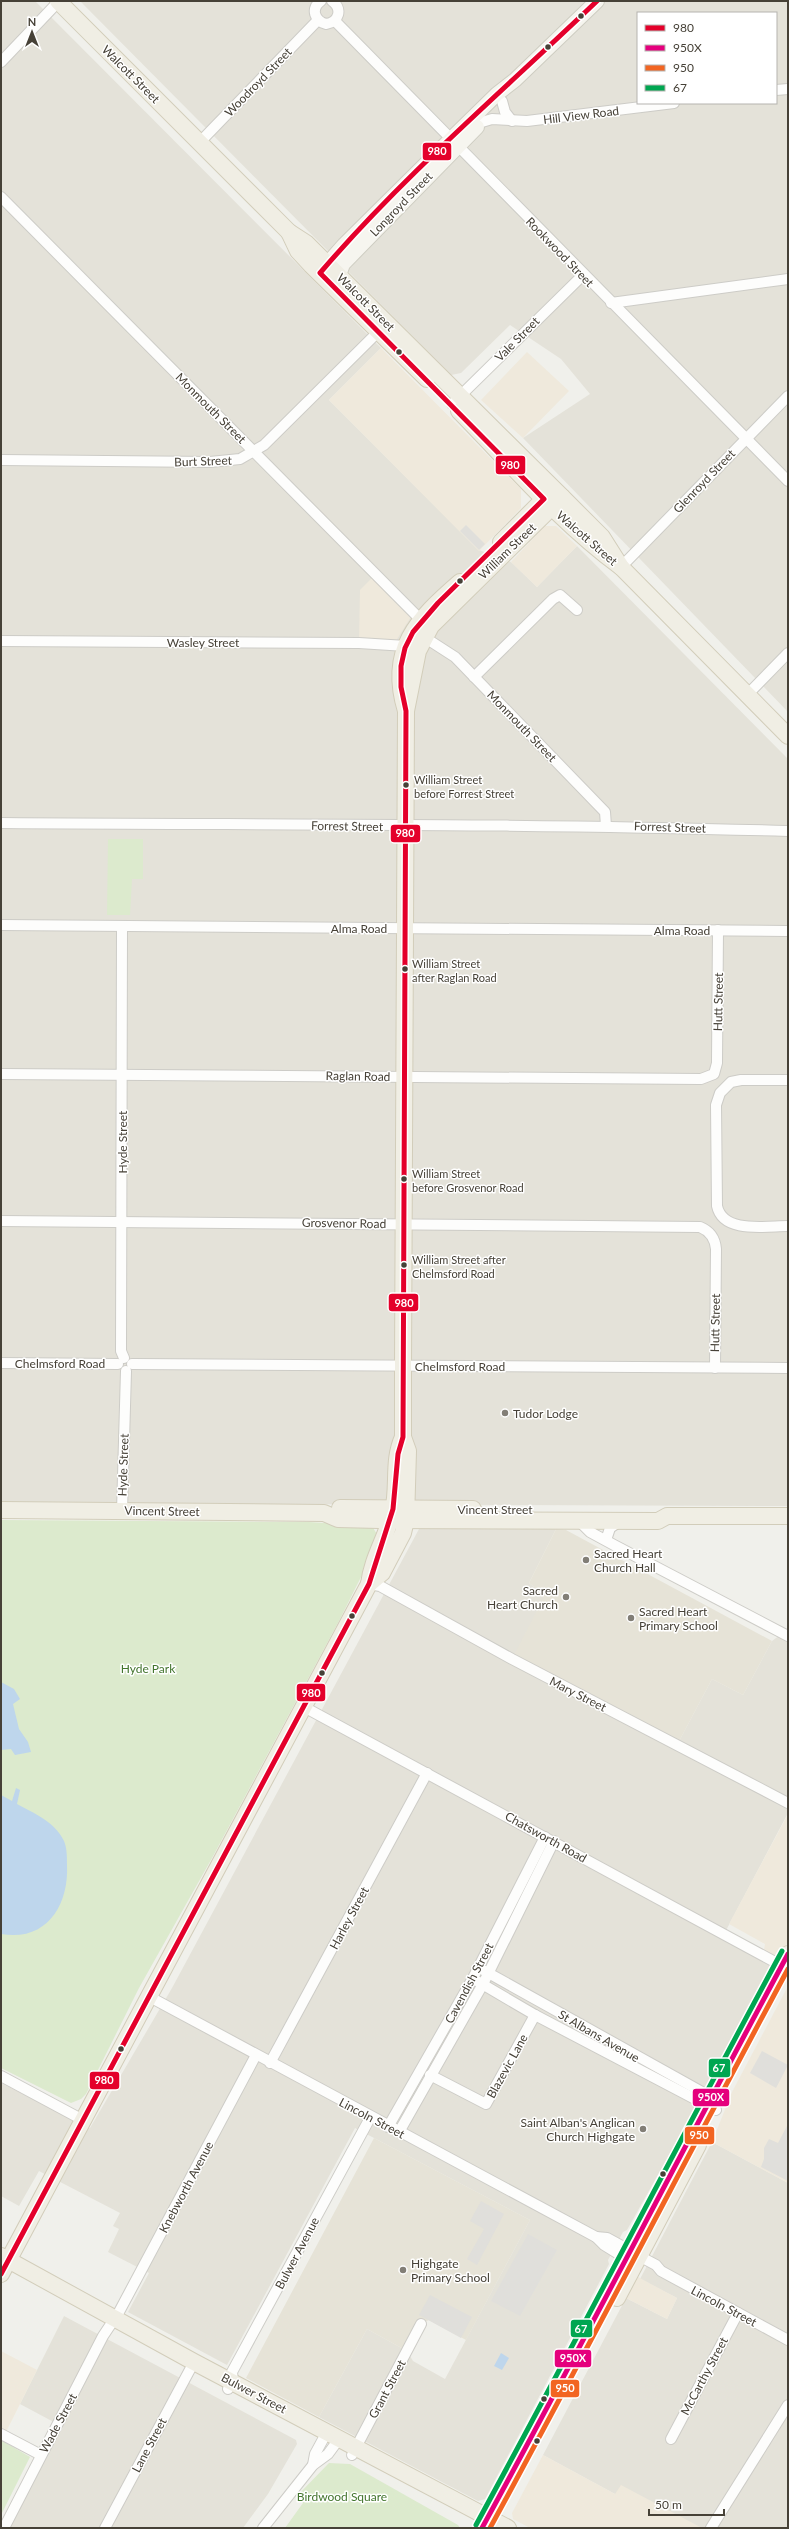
<svg xmlns="http://www.w3.org/2000/svg" width="789" height="2529" viewBox="0 0 789 2529" font-family="Lato,sans-serif">
<style>
.residential{fill:#e4e2d9;fill-rule:evenodd}
.commercial{fill:#efe9dc}
.education{fill:#e6e3d7}
.green{fill:#dceacd}
.parking{fill:#e0dfdb}
.water{fill:#bed6ec}
.lines{fill:none;stroke-linecap:round;stroke-linejoin:round}
.minor-casing{stroke:#cdccc7;stroke-width:12}
.secondary-casing{stroke:#cecdc2;stroke-width:16}
.primary-casing{stroke:#d2cdba;stroke-width:18}
.minor{stroke:#fdfdfc;stroke-width:10}
.secondary{stroke:#f6f5ef;stroke-width:14}
.primary{stroke:#f0eee4;stroke-width:16}
.bus-1-casing{stroke:#fff;stroke-width:8}
.bus-2-casing{stroke:#fff;stroke-width:8}
.bus-3-casing{stroke:#fff;stroke-width:8}
.bus-4-casing{stroke:#fff;stroke-width:8}
.bus-1{stroke:#e4002b;stroke-width:5}
.bus-2{stroke:#e5007d;stroke-width:5}
.bus-3{stroke:#f26522;stroke-width:5}
.bus-4{stroke:#00a651;stroke-width:5}
.bus-dot{fill:#464137;stroke:#fff;stroke-width:1.5}
.poi-dot{fill:#827e76;stroke:#fff;stroke-width:1.5}
.labels{text-anchor:middle;dominant-baseline:central;stroke-width:3;stroke-linejoin:round;paint-order:stroke}
.bus-label{font-size:11px;fill:#464137;stroke:#fff;text-anchor:start}
.street-label{font-size:12px;fill:#464137;stroke:#fff}
.poi-label{font-size:12px;fill:#464137;stroke:#fff;text-anchor:start}
.park-label{font-size:12px;fill:#43752e;stroke:#fff}
.line-badge{stroke:#fff;stroke-width:1.5}
.badge-label{font-size:11px;text-anchor:middle;font-weight:bold;fill:#fff}
</style>
<rect width="100%" height="100%" fill="#f0f0eb"/>
<g class="residential">
<path d="M1,1H35L381,348L329,400L479,550L511,562L537,587L577,546L788,759V1506L1,1503Z"/>
<path d="M80,1H788V712L523,438L590,394L561,359L510,325L461,373L451,375ZM638,13H776V103H638Z"/>
<path d="M419,1529H556L529,1583L545,1595L677,1745L712,1679L743,1695L772,1641L788,1629V1813L722,1938L771,1965V1973L627,2230L623,2232L608,2260L609,2264L485,2499L478,2501L319,2417L367,2329L407,2351L413,2361L445,2379L530,2220L355,2128L227,2365L128,2312L149,2273L108,2252L119,2229L113,2226L120,2213L39,2171L19,2206L1,2196V2083L90,2128L172,1988Z"/>
<path d="M712,2142L788,2183V2528H700L615,2494L543,2455L626,2298L667,2319L677,2298L640,2279Z"/>
<path d="M64,2316L296,2440L297,2444L268,2494L243,2528H8L63,2427L20,2404Z"/>
</g>
<g class="commercial">
<path d="M381,348L521,489V508L479,551L329,400Z"/>
<path d="M527,352L569,391L523,438L481,400Z"/>
<path d="M545,526H556L577,546L537,587L511,562Z"/>
<path d="M376,574L414,612L394,644L359,643L360,590Z"/>
<path d="M787,1816L788,1942L781,1954L774,1956L764,1950L765,1944L729,1924Z"/>
<path d="M788,1986V2183L712,2142L732,2092Z"/>
<path d="M638,2277L677,2298L667,2319L626,2298Z"/>
<path d="M1,2351L37,2370L4,2436L1,2434Z"/>
<path d="M543,2455L615,2494L621,2485L702,2528H530L513,2519L512,2513Z"/>
</g>
<g class="education">
<path d="M556,1529L566,1530L772,1641L743,1695L712,1679L677,1745L512,1659L545,1595L529,1583Z"/>
<path d="M374,2138L530,2220L466,2340L429,2320L421,2324L407,2351L367,2329L319,2417L246,2378Z"/>
</g>
<g class="green">
<path d="M108,839H143V879H132L130,915H107Z"/>
<path d="M1,1520L309,1522L372,1526L378,1536L374,1551L340,1619L212,1858L139,1988L86,2094L81,2099L71,2103L1,2068Z"/>
<path d="M1,2440L30,2457L1,2515Z"/>
<path d="M329,2463L350,2464L458,2525L460,2528H285L303,2503L297,2496Z"/>
</g>
<g class="parking">
<path d="M466,525L485,544L479,550L460,531Z"/>
<path d="M762,2051L788,2065L776,2088L750,2073Z"/>
<path d="M788,2124V2181L761,2167L764,2159V2148L769,2139L778,2143Z"/>
<path d="M481,2201L504,2214L477,2265L467,2259L484,2229L470,2221Z"/>
<path d="M528,2234L557,2250L520,2316L491,2301Z"/>
<path d="M430,2295L472,2317L461,2338L419,2315Z"/>
</g>
<g class="water">
<path d="M1,1682L14,1689L20,1699L13,1704L19,1729L28,1742L31,1752L15,1755L11,1749L1,1750Z"/>
<path d="M16,1788L20,1790L17,1804C34,1813 55,1822 64,1841C67,1848 67,1857 67,1865C69,1906 46,1942 1,1934V1795L12,1801Z"/>
<path d="M501,2353L509,2358L502,2370L494,2366Z"/>
</g>
<g class="lines">
<defs>
<g id="minor">
<path d="M321,1C310,9 315,21 326,24C339,22 343,9 332,1"/>
<path d="M335,21L788,481"/>
<path d="M1,62L59,1"/>
<path d="M776,90L788,89"/>
<path d="M502,101L505,112L512,121"/>
<path d="M482,122L492,119L527,121L674,103"/>
<path d="M199,143L318,20"/>
<path d="M1,197L421,620"/>
<path d="M611,303L788,279"/>
<path d="M452,404L583,275"/>
<path d="M1,460L210,462L240,459L264,445L379,331"/>
<path d="M621,567L788,396"/>
<path d="M424,637L455,657L605,812L606,826"/>
<path d="M1,641L359,643L406,646"/>
<path d="M474,677L553,599L560,595L577,610"/>
<path d="M747,695L788,653"/>
<path d="M1,823C263,825 526,823 788,831"/>
<path d="M1,925L788,931"/>
<path d="M122,927L121,1351L124,1358"/>
<path d="M1,1074L701,1079L714,1074L717,1063L718,930"/>
<path d="M788,1080H741L731,1082L720,1093L716,1105L717,1206C723,1234 766,1226 788,1226"/>
<path d="M1,1221L700,1227C710,1231 715,1238 716,1249L715,1368"/>
<path d="M1,1363L118,1364"/>
<path d="M132,1364L788,1368"/>
<path d="M122,1511L126,1371"/>
<path d="M578,1520L590,1532L614,1545L788,1636"/>
<path d="M606,1540L610,1528L620,1521"/>
<path d="M369,1584L380,1586L512,1659L788,1803"/>
<path d="M304,1707L786,1968"/>
<path d="M483,1970L720,2102"/>
<path d="M477,1981L535,2015L716,2110"/>
<path d="M148,1996L596,2237L604,2245L625,2258"/>
<path d="M270,2063L427,1773"/>
<path d="M430,2075L486,2104L535,2015"/>
<path d="M1,2076L83,2120"/>
<path d="M388,2127L473,1978L545,1837"/>
<path d="M399,2132L483,1984L554,1841"/>
<path d="M596,2237L607,2238L629,2250"/>
<path d="M639,2256L656,2265L661,2271L788,2340"/>
<path d="M228,2389L233,2381L232,2372L370,2118"/>
<path d="M1,2434L41,2455"/>
<path d="M671,2439L738,2313"/>
<path d="M352,2455L421,2324"/>
<path d="M313,2465L315,2454L327,2432"/>
<path d="M4,2528L103,2336L119,2312L256,2055"/>
<path d="M105,2528L194,2362"/>
<path d="M263,2528L313,2465L328,2454L339,2439"/>
<path d="M711,2528L788,2405"/>
</g>
<g id="secondary">
<path d="M320,272L344,245L451,139L497,94L515,80L597,1"/>
<path d="M339,275L343,264L477,127"/>
</g>
<g id="primary">
<path d="M58,1L289,232L306,243L562,497L602,537L621,567"/>
<path d="M289,232L298,251L311,265L427,379"/>
<path d="M459,411C511,464 560,522 621,567L788,736"/>
<path d="M501,542L551,492"/>
<path d="M406,711C387,650 417,619 460,582"/>
<path d="M340,1508L473,1509"/>
<path d="M1,1510L324,1513L338,1519L379,1520L658,1521L667,1516H788"/>
<path d="M369,1584C372,1558 387,1536 393,1511C399,1486 392,1461 403,1437"/>
<path d="M1,2256L194,2362L508,2528"/>
<path d="M1,2274L369,1584L382,1573L403,1533L406,1520L408,1451L403,1437V1366L406,711L418,651L431,626L562,497"/>
<path d="M617,2298L698,2145"/>
<path d="M482,2528L580,2349L629,2250L788,1954"/>
</g>
</defs>
<use href="#minor" class="minor-casing"/>
<use href="#secondary" class="secondary-casing"/>
<use href="#primary" class="primary-casing"/>
<use href="#minor" class="minor"/>
<use href="#secondary" class="secondary"/>
<use href="#primary" class="primary"/>
<defs>
<path id="bus-1" d="M1,2274L369,1584L393,1509L398,1454L403,1437L406,711L401,687V666L405,648L413,632L438,603L544,499L320,273C404,175 504,90 597,1"/>
<path id="bus-2" d="M482,2528C586,2338 685,2145 788,1954"/>
<path id="bus-3" d="M490,2528C591,2343 688,2155 788,1969"/>
<path id="bus-4" d="M476,2525C580,2334 679,2142 782,1951"/>
</defs>
<use href="#bus-1" class="bus-1-casing"/>
<use href="#bus-2" class="bus-2-casing"/>
<use href="#bus-3" class="bus-3-casing"/>
<use href="#bus-4" class="bus-4-casing"/>
<use href="#bus-1" class="bus-1"/>
<use href="#bus-2" class="bus-2"/>
<use href="#bus-3" class="bus-3"/>
<use href="#bus-4" class="bus-4"/>
</g>
<g class="bus-dot">
<circle cx="581" cy="16" r="3.5"/>
<circle cx="548" cy="47" r="3.5"/>
<circle cx="399" cy="352" r="3.5"/>
<circle cx="460" cy="581" r="3.5"/>
<circle cx="406" cy="785" r="3.5"/>
<circle cx="405" cy="969" r="3.5"/>
<circle cx="404" cy="1179" r="3.5"/>
<circle cx="404" cy="1265" r="3.5"/>
<circle cx="352" cy="1616" r="3.5"/>
<circle cx="322" cy="1673" r="3.5"/>
<circle cx="121" cy="2049" r="3.5"/>
<circle cx="663" cy="2174" r="3.5"/>
<circle cx="544" cy="2399" r="3.5"/>
<circle cx="537" cy="2441" r="3.5"/>
</g>
<g class="poi-dot">
<circle cx="505" cy="1413" r="4"/>
<circle cx="586" cy="1560" r="4"/>
<circle cx="566" cy="1597" r="4"/>
<circle cx="631" cy="1618" r="4"/>
<circle cx="643" cy="2129" r="4"/>
<circle cx="403" cy="2270" r="4"/>
</g>
<g class="labels">
<g class="bus-label">
<text x="414" y="779">William Street<tspan x="414" dy="14">before Forrest Street</tspan></text>
<text x="412" y="963">William Street<tspan x="412" dy="14">after Raglan Road</tspan></text>
<text x="412" y="1173">William Street<tspan x="412" dy="14">before Grosvenor Road</tspan></text>
<text x="412" y="1259">William Street after<tspan x="412" dy="14">Chelmsford Road</tspan></text>
</g>
<g class="street-label">
<text transform="translate(131 74) rotate(45)">Walcott Street</text>
<text transform="translate(258 82) rotate(-46)">Woodroyd Street</text>
<text transform="translate(581 115) rotate(-7)">Hill View Road</text>
<text transform="translate(401 204) rotate(-46)">Longroyd Street</text>
<text transform="translate(560 252) rotate(46)">Rookwood Street</text>
<text transform="translate(366 302) rotate(45)">Walcott Street</text>
<text transform="translate(517 339) rotate(-45)">Vale Street</text>
<text transform="translate(211 408) rotate(45)">Monmouth Street</text>
<text transform="translate(203 461) rotate(-2)">Burt Street</text>
<text transform="translate(704 481) rotate(-46)">Glenroyd Street</text>
<text transform="translate(587 538) rotate(41)">Walcott Street</text>
<text transform="translate(507 551) rotate(-44)">William Street</text>
<text x="203" y="642">Wasley Street</text>
<text transform="translate(522 726) rotate(46)">Monmouth Street</text>
<text transform="translate(347 826) rotate(1)">Forrest Street</text>
<text transform="translate(670 827) rotate(2)">Forrest Street</text>
<text x="359" y="928">Alma Road</text>
<text x="682" y="930">Alma Road</text>
<text transform="translate(718 1002) rotate(-89)">Hutt Street</text>
<text transform="translate(358 1076) rotate(1)">Raglan Road</text>
<text transform="translate(122 1142) rotate(-90)">Hyde Street</text>
<text transform="translate(344 1223) rotate(1)">Grosvenor Road</text>
<text transform="translate(715 1323) rotate(-89)">Hutt Street</text>
<text x="60" y="1363">Chelmsford Road</text>
<text x="460" y="1366">Chelmsford Road</text>
<text transform="translate(123 1465) rotate(-88)">Hyde Street</text>
<text x="495" y="1509">Vincent Street</text>
<text transform="translate(162 1511) rotate(1)">Vincent Street</text>
<text transform="translate(578 1694) rotate(27)">Mary Street</text>
<text transform="translate(546 1837) rotate(29)">Chatsworth Road</text>
<text transform="translate(349 1918) rotate(-62)">Harley Street</text>
<text transform="translate(469 1983) rotate(-62)">Cavendish Street</text>
<text transform="translate(599 2036) rotate(30)">St Albans Avenue</text>
<text transform="translate(507 2066) rotate(-61)">Blazevic Lane</text>
<text transform="translate(372 2118) rotate(28)">Lincoln Street</text>
<text transform="translate(186 2187) rotate(-62)">Knebworth Avenue</text>
<text transform="translate(297 2253) rotate(-62)">Bulwer Avenue</text>
<text transform="translate(724 2306) rotate(28)">Lincoln Street</text>
<text transform="translate(704 2376) rotate(-62)">McCarthy Street</text>
<text transform="translate(387 2389) rotate(-62)">Grant Street</text>
<text transform="translate(254 2393) rotate(28)">Bulwer Street</text>
<text transform="translate(58 2423) rotate(-62)">Wade Street</text>
<text transform="translate(149 2445) rotate(-62)">Lane Street</text>
</g>
<g class="poi-label">
<text x="513" y="1413">Tudor Lodge</text>
<text x="594" y="1553">Sacred Heart<tspan x="594" dy="14">Church Hall</tspan></text>
<text x="558" y="1590" text-anchor="end">Sacred<tspan x="558" dy="14">Heart Church</tspan></text>
<text x="639" y="1611">Sacred Heart<tspan x="639" dy="14">Primary School</tspan></text>
<text x="635" y="2122" text-anchor="end">Saint Alban's Anglican<tspan x="635" dy="14">Church Highgate</tspan></text>
<text x="411" y="2263">Highgate<tspan x="411" dy="14">Primary School</tspan></text>
</g>
<g class="park-label">
<text x="148" y="1668">Hyde Park</text>
<text x="342" y="2496">Birdwood Square</text>
</g>
</g>
<g class="line-badge">
<rect x="422" y="142" width="30" height="19" rx="4" fill="#e4002b"/>
<rect x="495" y="455" width="31" height="20" rx="4" fill="#e4002b"/>
<rect x="390" y="824" width="31" height="19" rx="4" fill="#e4002b"/>
<rect x="388" y="1293" width="31" height="19" rx="4" fill="#e4002b"/>
<rect x="296" y="1683" width="30" height="19" rx="4" fill="#e4002b"/>
<rect x="708" y="2058" width="23" height="20" rx="4" fill="#00a651"/>
<rect x="89" y="2071" width="31" height="19" rx="4" fill="#e4002b"/>
<rect x="692" y="2088" width="38" height="19" rx="4" fill="#e5007d"/>
<rect x="684" y="2126" width="31" height="19" rx="4" fill="#f26522"/>
<rect x="570" y="2319" width="23" height="19" rx="4" fill="#00a651"/>
<rect x="554" y="2349" width="38" height="19" rx="4" fill="#e5007d"/>
<rect x="550" y="2379" width="30" height="19" rx="4" fill="#f26522"/>
</g>
<g class="badge-label">
<text x="437" y="155">980</text>
<text x="510" y="469">980</text>
<text x="405" y="837">980</text>
<text x="404" y="1307">980</text>
<text x="311" y="1697">980</text>
<text x="719" y="2072">67</text>
<text x="104" y="2084">980</text>
<text x="711" y="2101">950X</text>
<text x="699" y="2139">950</text>
<text x="581" y="2333">67</text>
<text x="573" y="2362">950X</text>
<text x="565" y="2392">950</text>
</g>
<rect width="789" height="2529" fill="none" stroke="#464137" stroke-width="4"/>
<rect x="637" y="12" width="140" height="92" fill="#ffffff" stroke="#b5b3af"/>
<rect x="645" y="25" width="20" height="6" fill="#e4002b" stroke="#b5b3af"/>
<text x="673" y="32" font-size="12" fill="#464137">980</text>
<rect x="645" y="45" width="20" height="6" fill="#e5007d" stroke="#b5b3af"/>
<text x="673" y="52" font-size="12" fill="#464137">950X</text>
<rect x="645" y="65" width="20" height="6" fill="#f26522" stroke="#b5b3af"/>
<text x="673" y="72" font-size="12" fill="#464137">950</text>
<rect x="645" y="85" width="20" height="6" fill="#00a651" stroke="#b5b3af"/>
<text x="673" y="92" font-size="12" fill="#464137">67</text>
<g transform="translate(32 32)" stroke="#ffffff" stroke-width="3" paint-order="stroke">
<path d="M0-3L7 15L0 10L-7 15Z" fill="#464137"/>
<text y="-6" font-size="11" font-weight="bold" text-anchor="middle" fill="#464137">N</text>
</g>
<path d="M649 2509v6h75v-6" fill="none" stroke="#464137" stroke-width="2"/>
<text x="655" y="2509" font-size="12" fill="#464137" stroke="#ffffff" stroke-width="3" paint-order="stroke">50 m</text>
</svg>
